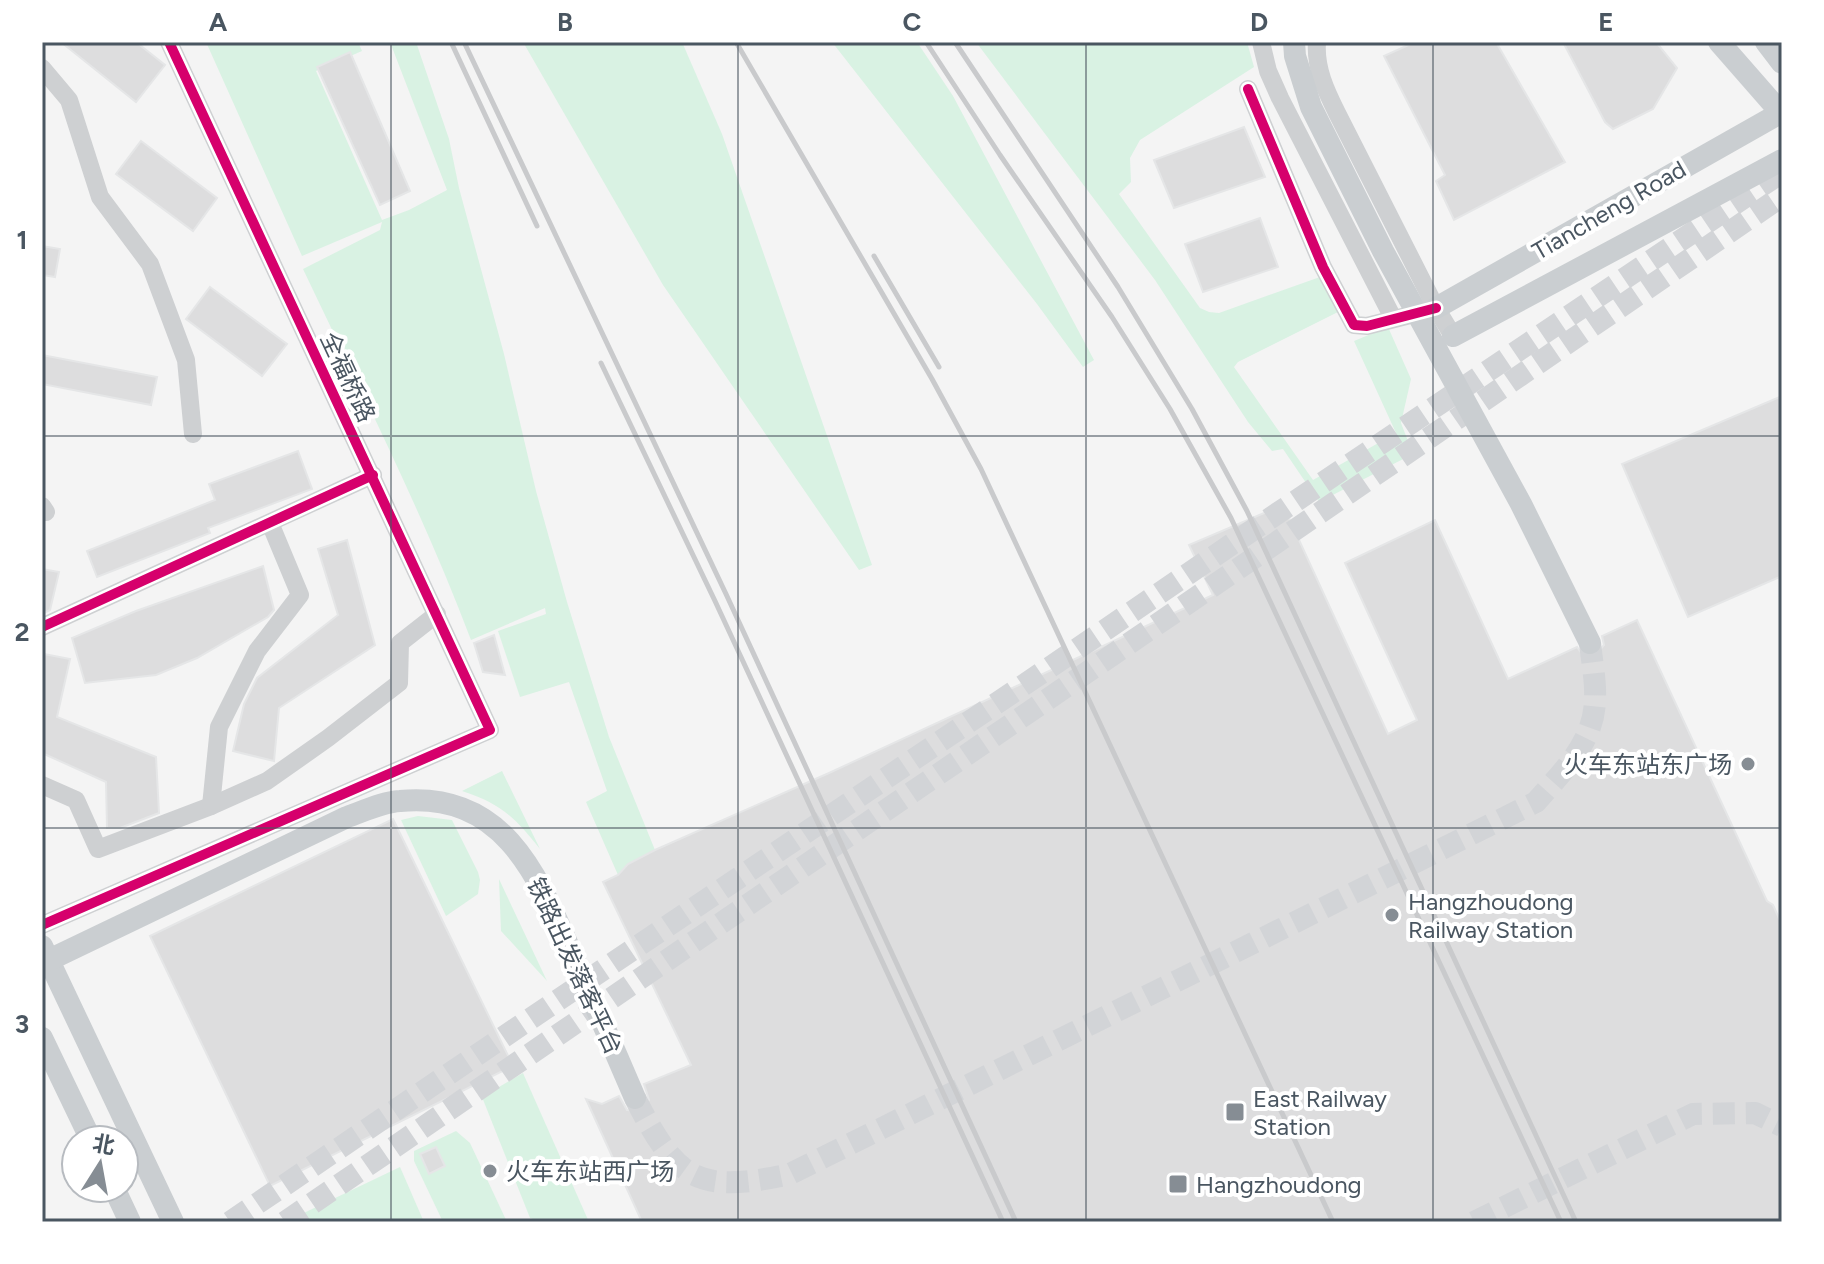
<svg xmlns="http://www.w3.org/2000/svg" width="1824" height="1264" viewBox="0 0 1824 1264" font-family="Figtree,'Noto Sans SC',sans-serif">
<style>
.green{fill:#d9f2e3}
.building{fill:#ddddde;stroke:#e5e6e7;stroke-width:2}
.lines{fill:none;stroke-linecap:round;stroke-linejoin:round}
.major-tunnel{stroke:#d2d4d7;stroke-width:22;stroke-dasharray:22 11;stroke-linecap:butt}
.minor{stroke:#ced0d2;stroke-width:18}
.major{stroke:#caced1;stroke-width:22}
.rail{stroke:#c9cacc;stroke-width:5}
.cycleway-casing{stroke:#fff;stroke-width:15}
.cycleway{stroke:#d6006c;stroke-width:10}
.grid{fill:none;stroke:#4a5661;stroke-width:2;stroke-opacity:0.55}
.poi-dot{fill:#868d94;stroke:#fff;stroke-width:3}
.labels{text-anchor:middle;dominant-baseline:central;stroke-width:8;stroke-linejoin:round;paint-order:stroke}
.street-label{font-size:24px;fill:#4a5661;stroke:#fff}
.poi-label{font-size:24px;fill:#4a5661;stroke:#fff;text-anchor:start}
.neatline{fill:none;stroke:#4a5661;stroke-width:3}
.grid-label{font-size:26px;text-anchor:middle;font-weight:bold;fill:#4a5661}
</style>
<rect width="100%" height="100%" fill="#f4f4f4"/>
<g class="green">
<path d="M206,42H358L362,51L316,71L382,220L409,210L447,190L390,42H416L449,139L459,188L504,354L536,491L567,602L609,737L655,850L628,864L618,875L586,802L607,791L569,682L520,697L498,631L546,614L545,608L471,640C423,513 361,391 303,269L380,230L382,222L302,256Z"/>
<path d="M523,42H682L722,134L872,565L859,570L663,285Z"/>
<path d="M832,42H917L953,96L1094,360L1083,367L1037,304Z"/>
<path d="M976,42H1247L1254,67L1140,140L1130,158L1131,182L1119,194L1200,308L1209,312L1219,313L1320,277L1338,312L1238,362L1234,367L1313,480L1396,433L1354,341L1388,327L1411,379L1401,423L1413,454L1319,502L1283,449L1272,451L1248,422L1155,280Z"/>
<path d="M502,771L540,849C515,818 502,804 462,791Z"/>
<path d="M418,816L452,820L478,872L480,880L478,894L446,916L401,820Z"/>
<path d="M499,879L547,981L501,931Z"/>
<path d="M523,1073L589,1222H542L530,1218L482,1097Z"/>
<path d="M456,1131L470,1143L507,1222H443L414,1161V1151Z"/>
<path d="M400,1167L424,1222H285Z"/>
</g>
<g class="building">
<path d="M61,42H136L165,65L136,102Z"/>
<path d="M1415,42H1496L1565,162L1454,220L1436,181L1445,175L1384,56Z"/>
<path d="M1563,42H1656L1677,68L1653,109L1613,129L1605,122Z"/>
<path d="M350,52L410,191L380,205L317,67Z"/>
<path d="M1244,127L1265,177L1174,208L1154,160Z"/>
<path d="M141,141L217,198L193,231L116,174Z"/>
<path d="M1260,218L1278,267L1203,292L1185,244Z"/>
<path d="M42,246L60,249L55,277L42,275Z"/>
<path d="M210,287L287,344L262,376L186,319Z"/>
<path d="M42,355L157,377L151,405L42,384Z"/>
<path d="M1782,396V576L1688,617L1622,464Z"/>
<path d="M298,451L312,489L208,528L210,533L97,577L87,551L215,500L209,484Z"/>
<path d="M1283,505L1388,734L1417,720L1345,563L1435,520L1508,679L1577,647L1583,655L1595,656L1604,645L1602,636L1637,620L1767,901L1773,905L1782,925V1222H642L586,1099L602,1104L619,1096L627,1110L640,1111L649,1100L644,1084L691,1065L603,882L618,875L628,864L655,850L829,773L1213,595L1189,545Z"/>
<path d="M347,540L375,645L279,708L274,761L233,751L244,704L257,678L338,615L318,549Z"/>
<path d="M263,566L274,610L268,617L197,658L156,675L85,683L72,638L136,611Z"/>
<path d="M42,569L59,572L50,610L42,614Z"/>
<path d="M494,635L505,675L483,672L474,643Z"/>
<path d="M44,654L70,659L57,717L156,757L159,813L120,828H107L106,782L42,753V667Z"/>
<path d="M393,819L513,1066L270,1186L150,936Z"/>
<path d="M436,1147L445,1166L429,1174L420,1154Z"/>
</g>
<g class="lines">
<g class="major-tunnel">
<path d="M635,1098C677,1181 698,1194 790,1174L1536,802C1562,772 1594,743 1595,700C1596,682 1592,662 1590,643"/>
<path d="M230,1222L1782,172"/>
<path d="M285,1222L1782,196"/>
<path d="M1474,1222L1693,1114L1755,1113L1782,1126"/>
</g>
<g class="minor">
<path d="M1261,42L1268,71L1280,98L1393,318"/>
<path d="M1317,42C1315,68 1326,91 1337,113L1436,308L1453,336"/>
<path d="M42,68L69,100L100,197L150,264L186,360L193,434"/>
<path d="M1248,89L1323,267L1354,325L1367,326L1426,311"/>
<path d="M42,506L46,512"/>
<path d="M42,627L373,475"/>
<path d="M42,785L76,800L98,849L211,806L267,781L328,738L399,683L400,643L437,614"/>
<path d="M211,806L219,727L257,651L300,595L270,523"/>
<path d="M42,925L490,730L169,42"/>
</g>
<g class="major">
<path d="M1294,42L1295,56L1311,107L1383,251L1521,504L1590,643"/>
<path d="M1719,42L1782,114"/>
<path d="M1766,42L1782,63"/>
<path d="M1436,308L1782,112"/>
<path d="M1453,336L1782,160"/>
<path d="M42,946L173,1222"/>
<path d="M49,960L347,817C364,811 382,802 400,801C503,791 537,874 571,952C593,1001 614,1049 635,1098"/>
<path d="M42,1038L91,1140"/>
<path d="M114,1188L130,1222"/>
</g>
<g class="rail">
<path d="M451,42L537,226"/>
<path d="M464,42L726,594L1016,1222"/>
<path d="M736,42L932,379L981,469L1333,1222"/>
<path d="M926,42L1000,155L1112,317L1170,409L1231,518L1561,1222"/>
<path d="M955,42L1118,287L1192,409L1247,511L1576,1222"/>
<path d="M874,256L939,367"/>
<path d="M601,363L715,601L1003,1222"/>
</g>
<defs>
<g id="cycleway">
<path d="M1248,89L1323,267L1354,325L1367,326L1436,308"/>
<path d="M42,627L373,475"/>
<path d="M42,925L490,730L169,42"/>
</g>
</defs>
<use href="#cycleway" class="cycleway-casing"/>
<use href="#cycleway" class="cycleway"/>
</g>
<path class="grid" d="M391,42V1222M738,42V1222M1086,42V1222M1433,42V1222M42,436H1782M42,828H1782"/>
<g class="poi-dot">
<circle cx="1748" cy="764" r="8"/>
<circle cx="1392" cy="915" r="8"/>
<rect x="1225" y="1102" width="20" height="20" rx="4"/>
<circle cx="490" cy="1171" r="8"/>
<rect x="1168" y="1174" width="20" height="20" rx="4"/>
</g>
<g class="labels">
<g class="street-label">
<text transform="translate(1609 210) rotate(-30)">Tiancheng Road</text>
<text transform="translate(348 377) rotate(65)">全福桥路</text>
<text transform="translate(575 966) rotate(65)">铁路出发落客平台</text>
</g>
<g class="poi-label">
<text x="1732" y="764" text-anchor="end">火车东站东广场</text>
<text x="1408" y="901">Hangzhoudong<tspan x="1408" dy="28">Railway Station</tspan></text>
<text x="1253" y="1098">East Railway<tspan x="1253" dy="28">Station</tspan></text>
<text x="506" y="1171">火车东站西广场</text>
<text x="1196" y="1184">Hangzhoudong</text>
</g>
</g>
<rect width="1824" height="1264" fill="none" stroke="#ffffff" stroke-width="88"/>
<g transform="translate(100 1164) rotate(11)"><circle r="38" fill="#ffffff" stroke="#b7bbc0" stroke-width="2"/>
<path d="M0-6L14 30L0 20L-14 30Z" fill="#868d94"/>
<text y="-12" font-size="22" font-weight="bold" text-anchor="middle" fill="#4a5661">北</text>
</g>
<rect x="44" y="44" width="1736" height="1176" class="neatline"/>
<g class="grid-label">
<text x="218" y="31">A</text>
<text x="565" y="31">B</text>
<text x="912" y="31">C</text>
<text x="1259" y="31">D</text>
<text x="1606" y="31">E</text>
<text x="22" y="249">1</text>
<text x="22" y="641">2</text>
<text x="22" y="1033">3</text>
</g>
</svg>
